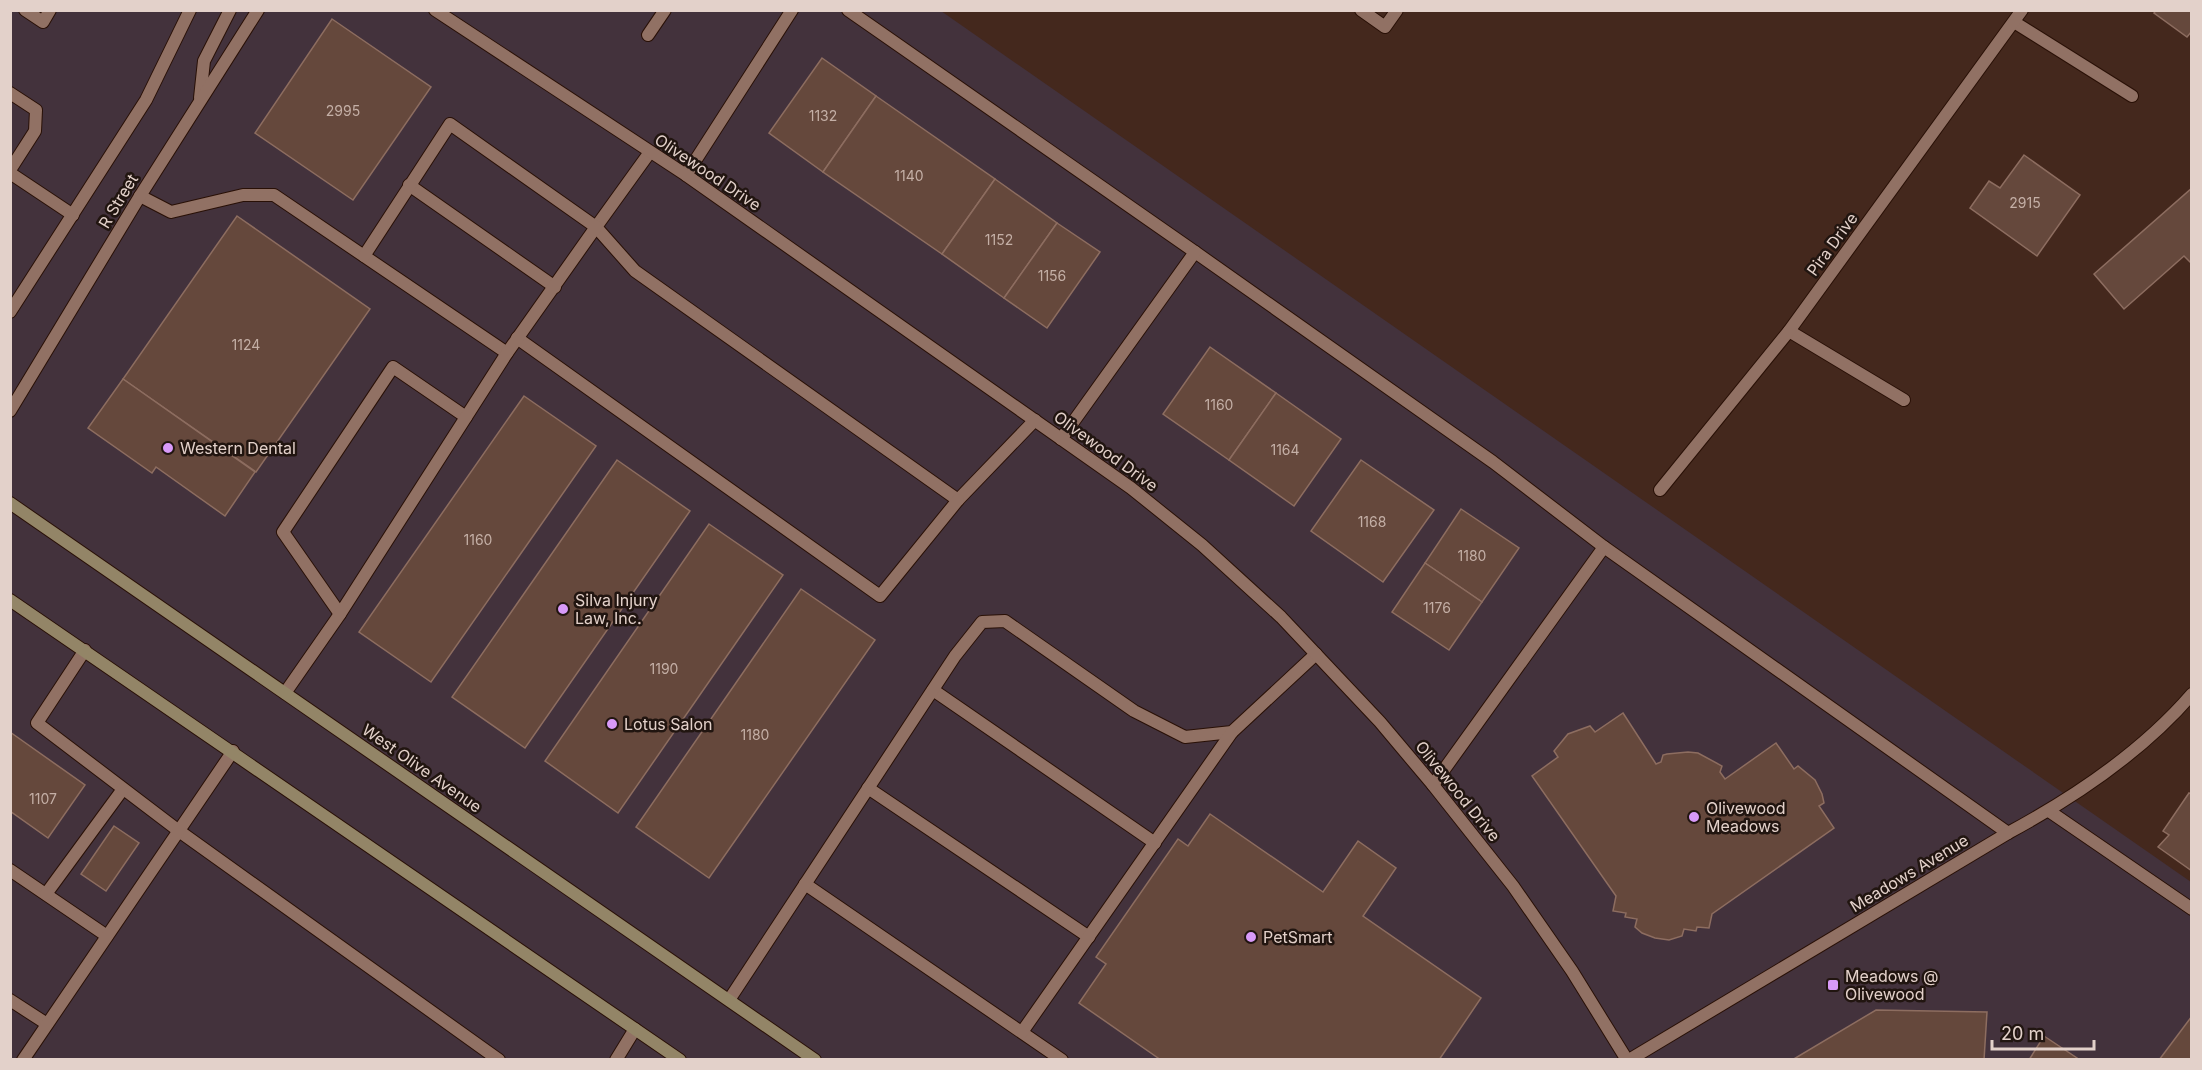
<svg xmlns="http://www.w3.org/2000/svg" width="2202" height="1070" viewBox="0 0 2202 1070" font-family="Inter,sans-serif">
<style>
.commercial{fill:#43323c}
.building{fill:#65483c;stroke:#8d6d60;stroke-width:1.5}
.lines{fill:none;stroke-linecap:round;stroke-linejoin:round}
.service-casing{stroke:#291006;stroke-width:14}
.minor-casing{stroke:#291006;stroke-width:14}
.tertiary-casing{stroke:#291006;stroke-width:14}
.secondary-casing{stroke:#291006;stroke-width:14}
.service{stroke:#917164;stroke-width:12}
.minor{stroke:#917164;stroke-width:12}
.tertiary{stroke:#917164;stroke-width:12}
.secondary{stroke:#938567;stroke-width:12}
.poi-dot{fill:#d89af8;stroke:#211510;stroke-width:2}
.labels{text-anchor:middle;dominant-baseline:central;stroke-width:5;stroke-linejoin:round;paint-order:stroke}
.number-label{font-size:14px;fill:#c4afa6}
.street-label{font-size:16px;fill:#e3d1ca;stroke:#211510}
.poi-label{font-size:16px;fill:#e3d1ca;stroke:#211510;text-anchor:start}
</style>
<rect width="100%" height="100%" fill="#44281d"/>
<path class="commercial" d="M10,11H941L2191,882V1059H11Z"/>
<g class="building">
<path d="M2156,10H2192V31L2187,37L2154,13Z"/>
<path d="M332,19L431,87L353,200L255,133Z"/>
<path d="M822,58L876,96L823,172L769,133Z"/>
<path d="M876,96L995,179L942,254L823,172Z"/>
<path d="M2024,155L2080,195L2037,256L1970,208L1989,181L2000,188Z"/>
<path d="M995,179L1057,223L1004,298L942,254Z"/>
<path d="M2192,188V264L2184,256L2124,309L2094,274Z"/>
<path d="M237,216L370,309L256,472L123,379Z"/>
<path d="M1057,223L1100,252L1047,328L1004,298Z"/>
<path d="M1210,347L1276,393L1229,460L1163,414Z"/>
<path d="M123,379L255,472L225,516L156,467L152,473L88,428Z"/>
<path d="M1276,393L1341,439L1294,506L1229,460Z"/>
<path d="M524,396L596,446L431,682L359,632Z"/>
<path d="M617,460L690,511L525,748L452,697Z"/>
<path d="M1361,460L1434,510L1383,582L1311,531Z"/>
<path d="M1461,509L1519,548L1482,602L1425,563Z"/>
<path d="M709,524L783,575L618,813L545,761Z"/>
<path d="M1425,563L1482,602L1449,650L1392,612Z"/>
<path d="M801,589L875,640L709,878L636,827Z"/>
<path d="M1623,713L1656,764L1661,762L1663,755L1667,754L1688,752L1698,753L1722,766L1720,772L1725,779L1776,743L1794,769L1798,766L1815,780L1822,794L1824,803L1819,806L1834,828L1712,914L1709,928L1697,927L1696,931L1684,929L1682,936L1669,940L1655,938L1642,933L1635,927L1637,919L1625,917L1626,913L1613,911L1616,896L1532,776L1558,757L1554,751L1568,734L1590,726L1595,732Z"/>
<path d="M10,732L85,785L48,838L10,811Z"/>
<path d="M2189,793L2192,794V871L2158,847L2169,835L2163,831Z"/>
<path d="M1210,814L1323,892L1358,841L1396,868L1363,916L1481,998L1439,1060H1161L1079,1003L1106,964L1096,957L1178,839L1188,846Z"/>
<path d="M114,826L139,843L106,891L81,874Z"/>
<path d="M1876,1010L1987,1012L1984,1060H1792Z"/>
<path d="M2192,1016V1060H2159Z"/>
<path d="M2044,1036L2080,1060H2029Z"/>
</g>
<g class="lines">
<defs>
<g id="service">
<path d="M25,10L43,22L50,10"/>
<path d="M848,10L1195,252L1493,462L1604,547L2008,833"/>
<path d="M648,35L665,10"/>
<path d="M10,93L36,110L35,131L10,170"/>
<path d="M650,152L596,227L635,271L958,500L1035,420"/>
<path d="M10,173L73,215"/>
<path d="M686,175L792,10"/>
<path d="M409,185L555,287"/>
<path d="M140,196L171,212L243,195H274L507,353"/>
<path d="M517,338L880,596L958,500"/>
<path d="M1061,439L1195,252"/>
<path d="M340,614L283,532L393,367L466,417"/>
<path d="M85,650L37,723L179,831L499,1060"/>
<path d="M933,690L1155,843"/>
<path d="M285,693L340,614L507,353L596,227L450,124L364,256"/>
<path d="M1433,785L1604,547"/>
<path d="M868,788L1089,937"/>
<path d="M2049,811L2192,909"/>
<path d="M10,870L107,936"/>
<path d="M805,884L1062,1060"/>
<path d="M46,894L123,789"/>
<path d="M10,1000L47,1024"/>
<path d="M729,1000L955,656L982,622L1005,621L1134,711L1185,737L1232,732L1316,654"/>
<path d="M1022,1032L1232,732"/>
<path d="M23,1060L233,751"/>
<path d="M616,1060L635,1029"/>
</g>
<g id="minor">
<path d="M435,10L686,175L1131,488L1202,545L1281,617L1380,722L1433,785L1513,886L1572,971L1627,1060"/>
<path d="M1361,10L1385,27L1397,10"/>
<path d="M2014,22L2132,96"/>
<path d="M1789,331L1904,400"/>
<path d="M1660,490L1789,331L2022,10"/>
<path d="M1629,1060L2008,833C2075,797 2142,752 2192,694"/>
</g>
<g id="tertiary">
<path d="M200,98L204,61L230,10"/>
<path d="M10,312L146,100L190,10"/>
<path d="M10,411L140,196L258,10"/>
</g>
<g id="secondary">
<path d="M10,503L815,1060"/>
<path d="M10,600L680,1060"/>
</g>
</defs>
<use href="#service" class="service-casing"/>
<use href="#minor" class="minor-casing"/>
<use href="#tertiary" class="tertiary-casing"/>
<use href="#secondary" class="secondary-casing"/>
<use href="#service" class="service"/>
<use href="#minor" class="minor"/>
<use href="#tertiary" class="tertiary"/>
<use href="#secondary" class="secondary"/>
</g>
<g class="poi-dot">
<circle cx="168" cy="448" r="6"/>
<circle cx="563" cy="609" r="6"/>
<circle cx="612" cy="724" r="6"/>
<circle cx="1694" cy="817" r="6"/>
<circle cx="1251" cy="937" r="6"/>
<rect x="1827" y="979" width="12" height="12" rx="3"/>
</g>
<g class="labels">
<g class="number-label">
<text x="343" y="110">2995</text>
<text x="823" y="115">1132</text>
<text x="909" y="175">1140</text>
<text x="2025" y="202">2915</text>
<text x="999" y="239">1152</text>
<text x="1052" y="275">1156</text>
<text x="246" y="344">1124</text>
<text x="1219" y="404">1160</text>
<text x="1285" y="449">1164</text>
<text x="1372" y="521">1168</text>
<text x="478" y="539">1160</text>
<text x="1472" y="555">1180</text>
<text x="1437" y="607">1176</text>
<text x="664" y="668">1190</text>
<text x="755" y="734">1180</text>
<text x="43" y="798">1107</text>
</g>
<g class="street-label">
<text transform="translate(708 172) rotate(34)">Olivewood Drive</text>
<text transform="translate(118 201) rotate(-59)">R Street</text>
<text transform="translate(1832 244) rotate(-54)">Pira Drive</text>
<text transform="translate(1106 451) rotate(36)">Olivewood Drive</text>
<text transform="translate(422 768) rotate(35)">West Olive Avenue</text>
<text transform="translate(1458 791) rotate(51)">Olivewood Drive</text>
<text transform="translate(1909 873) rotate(-31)">Meadows Avenue</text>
</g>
<g class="poi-label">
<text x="180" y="448">Western Dental</text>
<text x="575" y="600">Silva Injury<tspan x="575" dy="18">Law, Inc.</tspan></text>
<text x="624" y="724">Lotus Salon</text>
<text x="1706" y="808">Olivewood<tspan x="1706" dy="18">Meadows</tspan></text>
<text x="1263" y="937">PetSmart</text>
<text x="1845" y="976">Meadows @<tspan x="1845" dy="18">Olivewood</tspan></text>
</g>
</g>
<rect width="2202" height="1070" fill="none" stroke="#e3d1ca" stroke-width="24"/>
<path d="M1992 1040v9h102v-9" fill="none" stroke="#e3d1ca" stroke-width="3"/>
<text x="2001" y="1040" font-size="18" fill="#e3d1ca" stroke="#211510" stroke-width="4.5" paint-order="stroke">20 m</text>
</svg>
